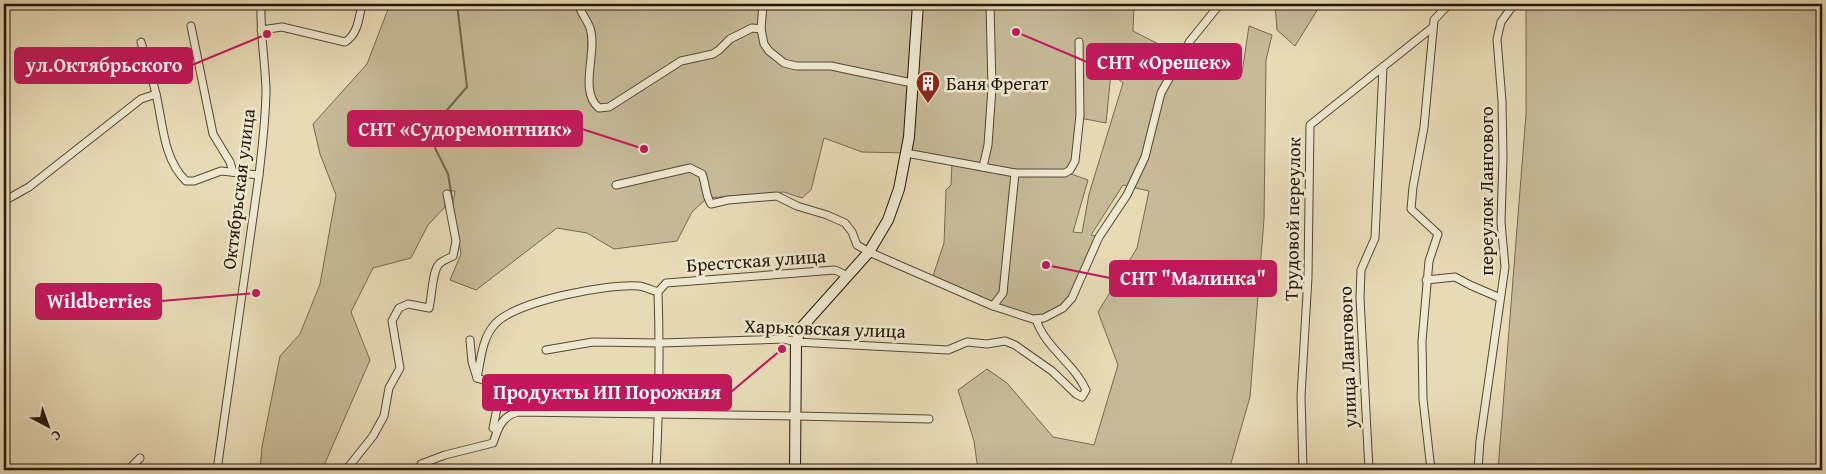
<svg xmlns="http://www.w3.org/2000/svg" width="1826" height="474" viewBox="0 0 1826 474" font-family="'Gentium Book Plus',serif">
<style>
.green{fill:#c6ba98;stroke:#74684e;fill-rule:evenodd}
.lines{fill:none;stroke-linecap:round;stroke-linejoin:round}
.stream{stroke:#70644b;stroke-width:2}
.street-casing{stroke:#534731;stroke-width:9}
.secondary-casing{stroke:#221605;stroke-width:12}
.street{stroke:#efe8d0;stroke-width:7}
.secondary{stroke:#efe8d0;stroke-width:10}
.labels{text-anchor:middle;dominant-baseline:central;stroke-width:5;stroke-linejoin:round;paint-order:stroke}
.poi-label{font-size:19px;fill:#221605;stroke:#efe8d0;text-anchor:start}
.street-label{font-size:19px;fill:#221605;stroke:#efe8d0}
.leader{fill:none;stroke:#c2185b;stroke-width:2}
.callout-dot{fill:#c2185b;stroke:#efe8d0;stroke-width:2}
.callout{fill:#c2185b;stroke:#c2185b;stroke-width:2}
.callout-label{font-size:20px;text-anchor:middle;font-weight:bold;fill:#fff}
</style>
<rect width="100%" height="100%" fill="#e7dbb6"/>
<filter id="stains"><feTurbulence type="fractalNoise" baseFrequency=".004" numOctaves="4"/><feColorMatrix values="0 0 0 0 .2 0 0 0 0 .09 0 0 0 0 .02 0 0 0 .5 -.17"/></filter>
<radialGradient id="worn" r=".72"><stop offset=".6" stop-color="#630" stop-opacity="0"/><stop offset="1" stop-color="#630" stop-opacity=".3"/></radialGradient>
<g class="green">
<path d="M390,4H1134L1133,31L1186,58L1197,47L1242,73L1249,26L1272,35L1266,60L1264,219L1250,397L1229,470H978L974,441L958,390L987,369L1007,383L1053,437L1094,445L1118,365L1098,312L1137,248L1149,191L1123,185L1091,235L1099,237L1063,308L1033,319L932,279L944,243L946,190L951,185L952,162L906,153L862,152L824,138L811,190L802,198L784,192L707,198L692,212L677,241L614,249L587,233L557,228L476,290L450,280L461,254L453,204L455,191H445V207L428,225L411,258L373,268L351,312L370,360L322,470H260L262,447L280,356L300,334L320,284L336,195L320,154L313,124L367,64ZM1111,73L1123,83L1089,194L1082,233L1073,232L1088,180L1071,174L1070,170L1080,118L1106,123Z"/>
<path d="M1275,4H1321L1295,46L1277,30Z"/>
<path d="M1526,4H1822V470H1498L1526,114Z"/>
</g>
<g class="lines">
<path class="stream" d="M452,198L448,174L435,148L440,118L467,87L457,4"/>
<defs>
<g id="street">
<path d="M578,4C581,13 587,20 590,28C598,52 578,91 599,108L609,107L681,61L713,54L719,50L730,39L752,28L761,29"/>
<path d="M763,4L761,29L764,44L769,51L784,63L796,66H831L912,83"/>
<path d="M191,26L213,134L230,162L233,172"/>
<path d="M261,30L282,27L345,42C358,34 359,18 362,4"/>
<path d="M141,42C146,59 152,77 156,94C163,123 163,159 186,181H194L221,171L259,175"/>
<path d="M906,153L1015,173H1065L1070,170L1075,161L1080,115L1079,42"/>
<path d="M983,167L988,145L992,88L990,4"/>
<path d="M616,185L690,168L702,174C706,184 705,195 711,204L728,200L777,196L797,206L827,215L845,223L852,232L857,245L869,252L993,306L1033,319L1044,318L1063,308L1072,298L1099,237L1127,195L1145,157L1161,93L1190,41L1220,4"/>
<path d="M4,201L29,187L141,99L156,94"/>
<path d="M1426,280L1455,277L1470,285L1500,298"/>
<path d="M993,306L1003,293L1015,173"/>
<path d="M470,340L472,362L477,378L498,385L501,389L493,428L497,430"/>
<path d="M546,350L593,342L660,343L784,339L796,342L948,350L967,342L987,344L1005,341L1015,345L1052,371L1076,394L1082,397L1086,390C1074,363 1045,348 1036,319"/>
<path d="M477,378C481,359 482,338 495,324C516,301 609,283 639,286C645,287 652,290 658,292"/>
<path d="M128,470L140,458"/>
<path d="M217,470L259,175C262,147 266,118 266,89C265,61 260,33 261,4"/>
<path d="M346,470L373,436L384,416L389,388L400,368L392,321L399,308L408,304L429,308C432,297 432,272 439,264C442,261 449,258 453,256L456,241L447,194"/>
<path d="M419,470L421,464L445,455L493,443C498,428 502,416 518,412L796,416L929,419"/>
<path d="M656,470C659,411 660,351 658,292L666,283L835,270L848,276"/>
<path d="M1303,470L1301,396L1308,277L1310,125L1433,27"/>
<path d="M1369,470L1360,298L1361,270L1375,238L1383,67"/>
<path d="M1431,470L1423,399L1422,341L1429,261L1438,234L1411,209L1413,187L1424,127L1434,20L1449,4"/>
<path d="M1478,470L1480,441L1505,267L1501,222L1503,158L1502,101L1497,39L1501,22L1514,4"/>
</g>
<path id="secondary" d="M795,470L796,342L801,328L869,252L888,220L899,189L909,137L918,4"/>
</defs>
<use href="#street" class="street-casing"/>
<use href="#secondary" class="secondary-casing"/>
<use href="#street" class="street"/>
<use href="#secondary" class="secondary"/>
</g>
<defs>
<symbol id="building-pin" viewBox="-11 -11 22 30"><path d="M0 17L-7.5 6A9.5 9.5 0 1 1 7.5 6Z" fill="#8f2418" stroke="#efe8d0"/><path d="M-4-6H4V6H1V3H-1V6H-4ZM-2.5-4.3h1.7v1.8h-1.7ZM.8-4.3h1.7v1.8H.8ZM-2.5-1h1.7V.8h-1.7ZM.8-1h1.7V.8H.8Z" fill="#fff"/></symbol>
</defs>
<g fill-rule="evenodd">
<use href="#building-pin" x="914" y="69" width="28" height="38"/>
</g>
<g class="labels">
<g class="poi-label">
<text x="946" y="83">Баня Фрегат</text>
</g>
<g class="street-label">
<text transform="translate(238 189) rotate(-83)">Октябрьская улица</text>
<text transform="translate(1486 191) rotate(-90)">переулок Лангового</text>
<text transform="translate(1292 219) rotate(-89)">Трудовой переулок</text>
<text transform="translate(756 260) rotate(-4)">Брестская улица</text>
<text transform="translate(825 328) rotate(2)">Харьковская улица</text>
<text transform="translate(1347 357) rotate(-92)">улица Лангового</text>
</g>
</g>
<path class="leader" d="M1016 32L1087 62M267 34L192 65M644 149L582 129M1046 265L1110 278M256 293L161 301M782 349L731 392"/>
<g class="callout-dot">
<circle cx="1016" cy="32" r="5"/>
<circle cx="267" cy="34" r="5"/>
<circle cx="644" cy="149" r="5"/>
<circle cx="1046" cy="265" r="5"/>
<circle cx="256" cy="293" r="5"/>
<circle cx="782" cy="349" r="5"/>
</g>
<g class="callout">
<rect x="1087" y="44" width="154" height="35" rx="5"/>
<rect x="15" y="48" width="177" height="35" rx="5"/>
<rect x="348" y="111" width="234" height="35" rx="5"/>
<rect x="1110" y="261" width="166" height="35" rx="5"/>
<rect x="36" y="284" width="125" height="35" rx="5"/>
<rect x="483" y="375" width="248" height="35" rx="5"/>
</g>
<g class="callout-label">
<text x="1164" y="69">СНТ «Орешек»</text>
<text x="104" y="72">ул.Октябрьского</text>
<text x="465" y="136">СНТ «Судоремонтник»</text>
<text x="1193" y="285">СНТ "Малинка"</text>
<text x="99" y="308">Wildberries</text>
<text x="607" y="399">Продукты ИП Порожняя</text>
</g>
<rect width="1826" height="474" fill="none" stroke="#e7dbb6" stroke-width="20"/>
<rect x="5" y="5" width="1816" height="464" fill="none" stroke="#221605" stroke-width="2.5"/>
<rect x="10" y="10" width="1806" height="454" fill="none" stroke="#221605"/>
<g transform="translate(48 426) rotate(139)" stroke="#efe8d0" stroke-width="4" paint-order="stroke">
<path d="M0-4L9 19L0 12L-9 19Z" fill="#221605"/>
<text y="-8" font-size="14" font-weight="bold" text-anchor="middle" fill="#221605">С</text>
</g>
<rect width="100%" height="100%" filter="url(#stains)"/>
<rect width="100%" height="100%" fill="url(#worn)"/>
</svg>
